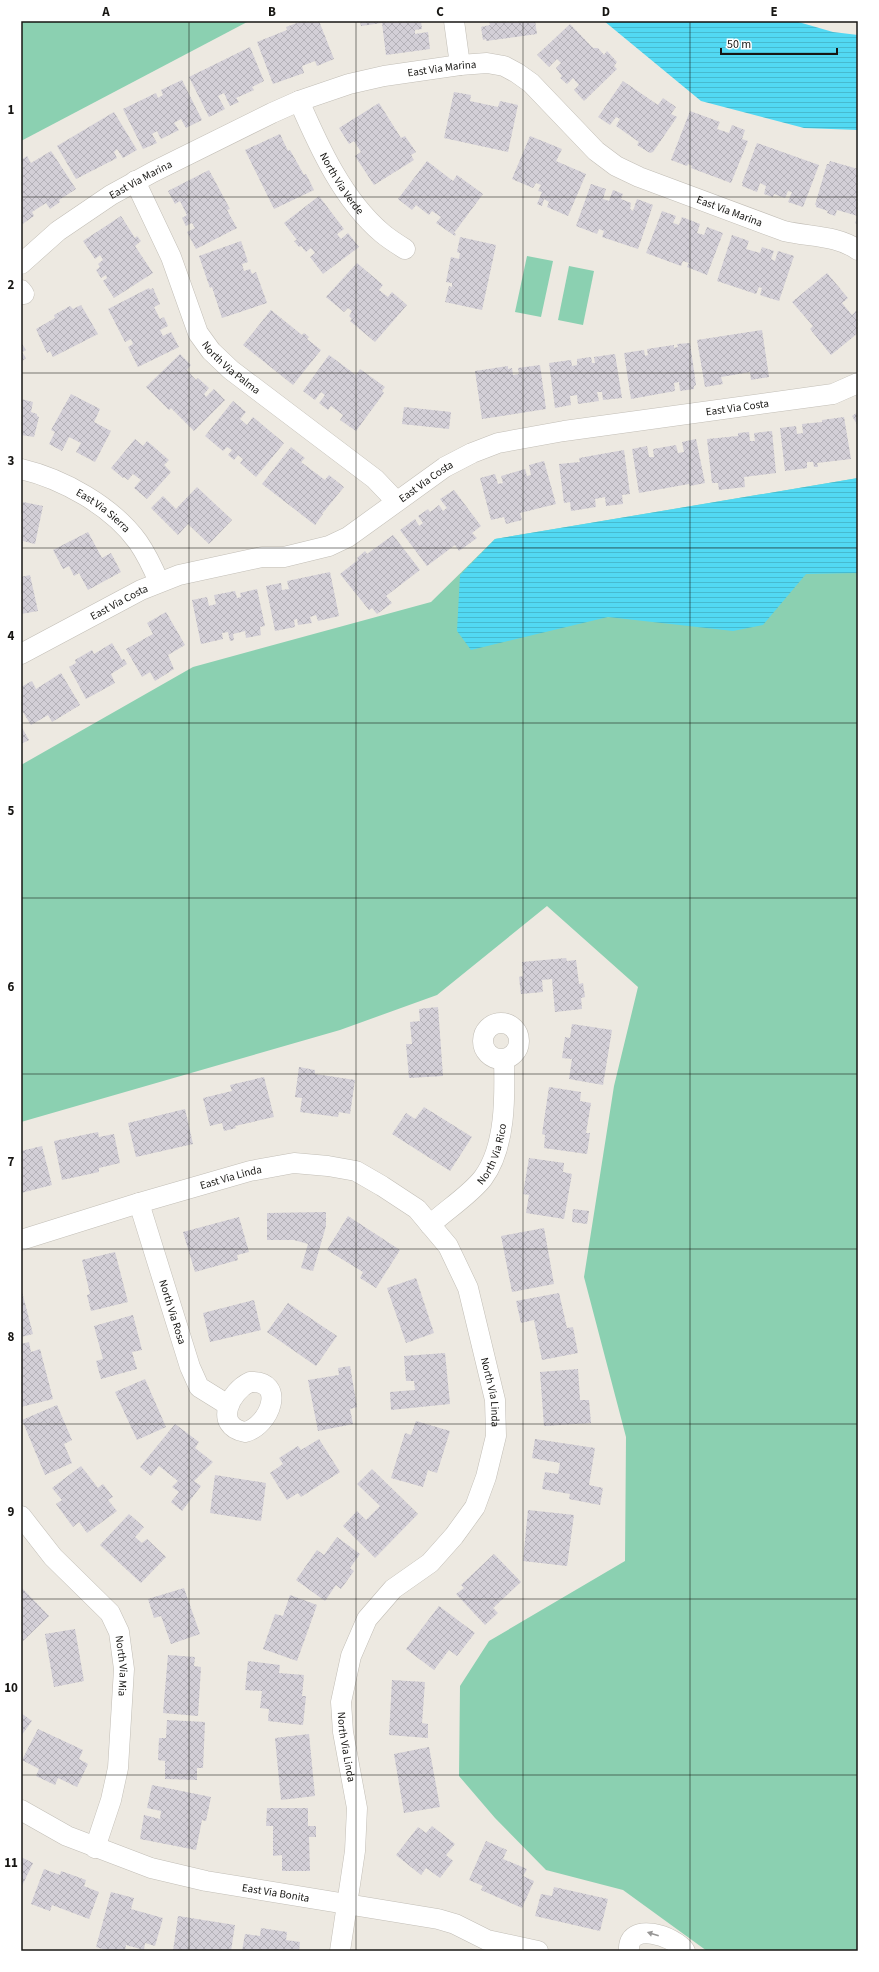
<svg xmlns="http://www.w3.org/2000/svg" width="879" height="1972" viewBox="0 0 879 1972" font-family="'Source Sans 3',sans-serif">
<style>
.grass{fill:#8bd0b1}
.water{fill:url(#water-rules)}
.building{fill:url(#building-cross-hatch)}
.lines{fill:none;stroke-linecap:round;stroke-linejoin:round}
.minor-casing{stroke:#c2beb6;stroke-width:21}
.minor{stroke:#fff;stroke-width:20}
.oneway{fill:#979695}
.grid{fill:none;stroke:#171613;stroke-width:1;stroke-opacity:0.55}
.labels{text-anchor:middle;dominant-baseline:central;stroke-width:3.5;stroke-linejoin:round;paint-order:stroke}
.street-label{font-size:11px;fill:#171613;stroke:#fff}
.neatline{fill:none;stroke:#171613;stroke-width:1.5}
.grid-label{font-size:13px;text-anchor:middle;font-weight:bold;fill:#171613}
</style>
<defs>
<pattern id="water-rules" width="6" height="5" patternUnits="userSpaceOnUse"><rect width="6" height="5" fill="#52d9f3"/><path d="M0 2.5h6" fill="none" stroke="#47bacf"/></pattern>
<pattern id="building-cross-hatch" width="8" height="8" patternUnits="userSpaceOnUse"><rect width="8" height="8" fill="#d3cfd7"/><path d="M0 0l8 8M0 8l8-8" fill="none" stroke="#b4b1b8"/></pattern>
</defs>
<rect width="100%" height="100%" fill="#ede9e1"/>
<g class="grass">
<path d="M21,21H249L21,141Z"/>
<path d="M527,256L553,261L541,317L515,312Z"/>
<path d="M569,266L594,271L583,325L558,320Z"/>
<path d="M858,478V1951H707L623,1890L546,1870L495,1818L459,1776L460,1686L489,1641L625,1561L626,1437L584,1277L614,1086L638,987L547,906L437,995L340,1030L21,1122V765L193,667L431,602L495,539Z"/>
</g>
<g class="water">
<path d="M604,21H795L833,32L858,35V130L804,128L701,101Z"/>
<path d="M858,478V573L806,574L763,625L733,631L608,617L471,650L457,631L460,575L495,539Z"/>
</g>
<g class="building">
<path d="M302,21H319L334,59L317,66L315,61L302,66L304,73L273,84L257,42L287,30L286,27Z"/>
<path d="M360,21H421L422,29L415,30V34L428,32L430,49L386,55L382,23L361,26Z"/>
<path d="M489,21H535L537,34L486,41V39L483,40L481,27L490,25Z"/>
<path d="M570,24L593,48H598L604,55L607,51L617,62L614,66L617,69L584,101L574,90L579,85L573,78L567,84L560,78L562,76L556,68L561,63L557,59L549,67L537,55Z"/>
<path d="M250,47L264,81L252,87L254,90L236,98L239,102L230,106L224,93L218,96L225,109L209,117L189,77Z"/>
<path d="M182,80L202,120L186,128L181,119L174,123L179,130L161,139L157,131L152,134L157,143L143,149L123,109L156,93L158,98L163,95L161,90Z"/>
<path d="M623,81L658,105L663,98L676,107L671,114L677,117L653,152L650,153L637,145L639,142L616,126L620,119L616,117L610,125L598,117Z"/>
<path d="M454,92L471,95L470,101L498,107L500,101L518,105L508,152L444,138Z"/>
<path d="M379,103L401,138L405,136L416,152L411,155L414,160L374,185L355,156L361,152L354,141L349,144L339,128Z"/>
<path d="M690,111L720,122L717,129L729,133L732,125L745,130L742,139L748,141L731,183L691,168L692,166L688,164L687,166L671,160Z"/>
<path d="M114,112L137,150L123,158L117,149L114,152L117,158L76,179L57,146Z"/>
<path d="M280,134L288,151L290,150L304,175L306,174L314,190L274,209L245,150Z"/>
<path d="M530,136L562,149L556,161L586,174L568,216L547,207L549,202L544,199L542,206L537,204L542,192L538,191L541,185L536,183L533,188L512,179Z"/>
<path d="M757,143L819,165L803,207L788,202L792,192L788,191L785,198L774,194L773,197L764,194L766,186L760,183L757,192L742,186L743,184L742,183Z"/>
<path d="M51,151L76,189L59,200L60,202L50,209L46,203L32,212L34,216L21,225V168L23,167L21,160L27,156L31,163Z"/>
<path d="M427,161L453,181L457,175L483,194L454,233L456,234L455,236L436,223L441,217L432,211L429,215L416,205L412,210L398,199Z"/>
<path d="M830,161L858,169V224L855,223L858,216L837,210L835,216L827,213L828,211L816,207V205H815L827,164H829Z"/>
<path d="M209,170L230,209L227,210L237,228L196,249L187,232L195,228L192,223L186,226L182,218L187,215L180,201L175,204L168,191Z"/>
<path d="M591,184L606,189L603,199L609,201L613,190L623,194L621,199L631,203L630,209L633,211L637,199L653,205L638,249L602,237L604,231L599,229L597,234L576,226Z"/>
<path d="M319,196L344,229L337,234L341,239L348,233L359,247L323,274L310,257L315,253L311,248L306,252L301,246L299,247L294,241L297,240L284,223Z"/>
<path d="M662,211L676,216L673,223L679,225L682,217L700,224L697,233L704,235L707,227L723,233L707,275L687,267L689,263L683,261L681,266L646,253Z"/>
<path d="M121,216L135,238L137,236L141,241L135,246L153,273L114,298L103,281L107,278L106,275L101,278L96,270L100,267L98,264L103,260L100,255L95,259L83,241Z"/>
<path d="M732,235L749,241L746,249L760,253L762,247L774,251L771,259L775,261L778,251L794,256L779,301L760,295L762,288L759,287L756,294L717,281Z"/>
<path d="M460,237L496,245L482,310L445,302L449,286L452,287V283L446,282L451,257L459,259L460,253L457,252Z"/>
<path d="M241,241L248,262L242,264L244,271L250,269L252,274L256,272L267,303L222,318L212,287L210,288L199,256Z"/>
<path d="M357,263L383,285L379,290L388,297L392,292L407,305L375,342L350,321L352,319L349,316L352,311L348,308L344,312L326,297Z"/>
<path d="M827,273L848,298L842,303L852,315L858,309V333L831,355L810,329L813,326L792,302Z"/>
<path d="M149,288L150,290L153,288L160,304L154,307L160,319L164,317L168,326L160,330L163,336L171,332L179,347L138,367L128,347L133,344L131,339L125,342L108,309Z"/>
<path d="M81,305L98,334L53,357L50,351L47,353L36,329L55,318L54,315L70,306L73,309Z"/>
<path d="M271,310L302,335L304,333L309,337L307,339L321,350L293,385L243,345Z"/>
<path d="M762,330L769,377L751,380L750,372L721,377L723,384L705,387L697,340Z"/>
<path d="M21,342L26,350L22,352L26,358L21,362Z"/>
<path d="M690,343L696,385L694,386V389L680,391L679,382L674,383L675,391L631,399L624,353L644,350L645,356L648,355L647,349L674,345V348L678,347L677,344Z"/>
<path d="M180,354L191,365L187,370L196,380L198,378L209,388L204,394L206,397L214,389L225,400L194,431L171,408L169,410L146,387Z"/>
<path d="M615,354L622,398L603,400L602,392H597L599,401L578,404L577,395L570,396L571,405L555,408L549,363L571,360L572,366L577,365V359L591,357L592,363H595L594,357Z"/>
<path d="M329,355L356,375L360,369L385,387L382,391L384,393L356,431L340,420L343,415L331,406L328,410L319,403L325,395L321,392L315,400L303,391Z"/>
<path d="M540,365L546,409L482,419L475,371L508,366V369L512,368L513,375L519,374L518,368Z"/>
<path d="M71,394L100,409L94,422L111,431L95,462L76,452L81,443L69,437L62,451L49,444L55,432L51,430Z"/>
<path d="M21,399L33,402L31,412L37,414V416L39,417L34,437L21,435Z"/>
<path d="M233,401L246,412L240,419L247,425L253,417L284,443L256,477L240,463L243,459L238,455L234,460L228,455L232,450L227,447L223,451L205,436Z"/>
<path d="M404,407L451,412L449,429L402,424Z"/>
<path d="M858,412V426L852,416Z"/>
<path d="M844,417L851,459L817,463L818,467H814L813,462H807V468L785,471L780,428L796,426L797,434L803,433L802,424L822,422V420Z"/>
<path d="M772,431L776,473L744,477L745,487L719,490L718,483H712L707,439L738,436V433L749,432L750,441H755L754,433Z"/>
<path d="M135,439L143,446L147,441L169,460L164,465L171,472L147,499L134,488L141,480L133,474L128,480L124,477L123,478L111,468Z"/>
<path d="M696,439L705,483L690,486L689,484L639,493L632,449L647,446L649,457H654L653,449L676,445L678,453L684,452L682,442Z"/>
<path d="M291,447L305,458L301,462L325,480L329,475L344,487L322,514H323L315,525L262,484Z"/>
<path d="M624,450L630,494L622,495L623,504L606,506L605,497L595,499L596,507L571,511L570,502L564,503L559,464L580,462L579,458Z"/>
<path d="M544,461L556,504L520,513L522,520L506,524L504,517L491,520L480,478L495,474L498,484L503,483L501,476L525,469L527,476L531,475L529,465Z"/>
<path d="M197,487L232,520L209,544L188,524L178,535L151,508L163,496L176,509Z"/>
<path d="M454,490L481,526L472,533L477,538L459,551L455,545L427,566L400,530L415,519L419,526L423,523L418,516L428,509L430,512L439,505L443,511L447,508L440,499Z"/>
<path d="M23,502L43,506L35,544L23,541L22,548L21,513Z"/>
<path d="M88,532L102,558L111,553L121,572L88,590L79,573L74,576L69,566L63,569L53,550Z"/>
<path d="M393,535L420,570L386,596L392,603L377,614L372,608L369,610L340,574L358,560L357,558L365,551L367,554Z"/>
<path d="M330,572L339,616L318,621L316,615L310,617L312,623L298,625L297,619L294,620L295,627L275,631L266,586L281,583L282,590L289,589L287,581Z"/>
<path d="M30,575L38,611L21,614V577Z"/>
<path d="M257,589L265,626L260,627L261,635L246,638L245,631L233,634L234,640L230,641L228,632L222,633L223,639L201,644L192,600L207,597L209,606L216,604L214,595L235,591L237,598L241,597L240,593Z"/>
<path d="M166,612L185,645L168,655L174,669L155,681L150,672L142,677L126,649L153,634L147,623Z"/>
<path d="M112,643L122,660L124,659L127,664L111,674L115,683L86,699L69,667L76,663L75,660L92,650L94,654Z"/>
<path d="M61,673L80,705L52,722L48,715L31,725L21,709V687L32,681L36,689Z"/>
<path d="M21,726L29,740L21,744Z"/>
<path d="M566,958L567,961L576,960L579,984L583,983L585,997L581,998L582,1009L555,1012L552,979L542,980L543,992L521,994L519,977L523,976L522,962Z"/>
<path d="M438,1007L443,1076L409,1078L406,1044H412L410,1022L420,1021L419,1009Z"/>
<path d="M572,1024L612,1030L603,1085L569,1079L572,1059L562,1058L565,1037L570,1038Z"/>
<path d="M299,1067L315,1070V1074L355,1080L350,1114L339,1112L338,1117L300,1112L302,1098L295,1097Z"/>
<path d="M264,1077L274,1117L235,1126L236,1128L224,1131L222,1123L210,1126L203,1098L232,1091L230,1085Z"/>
<path d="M549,1087L581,1092L580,1101L591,1103L586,1133H590L587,1154L544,1148L545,1135L542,1134Z"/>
<path d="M424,1107L472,1137L450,1171L392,1134L406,1113L415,1119Z"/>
<path d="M185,1109L193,1144L136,1157L128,1123Z"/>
<path d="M98,1132L99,1137L114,1134L120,1163L99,1168V1172L62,1180L54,1141Z"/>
<path d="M42,1146L52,1185L21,1193V1151Z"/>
<path d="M529,1158L564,1163L563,1172L572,1174L564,1219L526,1213L529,1195L523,1194Z"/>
<path d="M573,1209L589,1211L587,1224L572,1222Z"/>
<path d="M326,1212V1226L313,1271L301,1268L308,1244L294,1240H267V1213Z"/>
<path d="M348,1216L400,1250L376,1288L360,1278L363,1272L327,1250Z"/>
<path d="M239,1217L249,1252L237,1255L238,1260L195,1272L183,1232Z"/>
<path d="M544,1228L554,1284L512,1292L501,1236Z"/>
<path d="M115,1252L128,1302L91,1311L87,1295L90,1294L82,1260Z"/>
<path d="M416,1278L434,1333L406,1343L387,1288Z"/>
<path d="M21,1288L33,1334L21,1337Z"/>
<path d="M559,1293L567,1328L573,1327L578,1353L542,1360L534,1320L521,1323L516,1301Z"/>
<path d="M254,1300L261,1330L210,1342L203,1313Z"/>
<path d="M288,1303L337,1336L316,1366L267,1332Z"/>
<path d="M133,1315L142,1350L132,1352L137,1369L101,1379L96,1361L103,1359L94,1326Z"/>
<path d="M29,1342L31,1352L40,1349L53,1399L21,1407V1344Z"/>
<path d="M445,1353L450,1404L391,1410L390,1392L415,1390L414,1381H406L404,1356Z"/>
<path d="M350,1366L357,1407L350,1409L353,1424L318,1431L308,1380L339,1375L338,1368Z"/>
<path d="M578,1369L580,1400H589L591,1423L544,1426L540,1372Z"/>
<path d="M145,1379L166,1427L137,1440L115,1392Z"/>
<path d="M57,1405L72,1440L64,1444L72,1463L45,1475L22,1420Z"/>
<path d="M416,1421L450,1431L437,1473L428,1470L423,1487L391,1478L405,1433L411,1435Z"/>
<path d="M175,1424L199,1442L195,1448L213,1462L194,1481L201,1486L182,1511L171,1502L179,1492L172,1487L178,1481L159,1466L151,1476L140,1467Z"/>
<path d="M319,1439L340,1472L301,1497L298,1493L287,1500L270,1473L283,1464L279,1458L298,1446L301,1450Z"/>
<path d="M535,1439L595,1448L589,1485L603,1488L600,1505L569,1499L570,1494L542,1489L545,1472L558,1474L560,1463L532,1458Z"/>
<path d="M81,1466L98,1488L103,1484L113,1497L108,1500L117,1511L87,1533L79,1522L73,1527L56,1504L62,1500L52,1488Z"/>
<path d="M372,1469L418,1514L375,1558L343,1526L357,1511L366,1520L380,1506L357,1484Z"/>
<path d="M215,1475L266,1483L261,1521L210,1513Z"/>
<path d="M528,1510L574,1515L567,1566L523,1561Z"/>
<path d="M129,1514L144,1527L135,1537L142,1543L147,1539L166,1557L141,1583L100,1545Z"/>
<path d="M337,1537L360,1554L350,1568L354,1571L341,1589L336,1585L325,1601L296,1580L317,1550L324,1555Z"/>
<path d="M494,1554L521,1582L493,1608L498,1613L485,1625L456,1594L464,1588L461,1585Z"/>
<path d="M21,1587L49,1616L23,1641L21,1639Z"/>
<path d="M184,1588L200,1634L171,1644L161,1616L154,1618L148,1599Z"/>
<path d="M290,1595L317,1605L297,1661L263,1649L275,1614L283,1616Z"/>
<path d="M439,1606L475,1633L457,1656L449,1650L434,1670L406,1649Z"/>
<path d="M75,1629L84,1681L54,1687L45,1634Z"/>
<path d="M168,1655L195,1657L194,1666L201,1667L198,1716L163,1713Z"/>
<path d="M248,1661L280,1665L279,1673L304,1675L302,1696H306L303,1725L268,1721L269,1709L260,1708L262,1691L245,1690Z"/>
<path d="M392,1680L425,1682L422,1723L428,1724V1738L389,1735Z"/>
<path d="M21,1713L32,1721L21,1736Z"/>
<path d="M167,1720L205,1722L203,1768H197V1780L165,1779V1761L158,1760L159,1738H166Z"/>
<path d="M38,1729L83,1750L79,1759L88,1764L77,1787L58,1778L55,1785L36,1776L39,1769L22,1760Z"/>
<path d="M309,1734L315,1796L281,1800L275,1738Z"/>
<path d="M429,1747L440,1807L404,1813L394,1754Z"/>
<path d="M152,1785L211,1797L206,1821L202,1820L196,1850L140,1839L144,1815L160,1819L161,1811L147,1808Z"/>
<path d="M267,1808H308V1826H316V1837H309L310,1871H282V1855L273,1856V1826H266Z"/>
<path d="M432,1826L455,1844L446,1855L453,1861L440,1878L426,1868L421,1875L396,1855L418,1827L426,1833Z"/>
<path d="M486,1841L507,1850L503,1859L527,1869L523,1876L534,1881L522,1908L481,1890L483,1886L469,1880Z"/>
<path d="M21,1857L33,1863L21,1888Z"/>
<path d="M44,1869L60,1875L61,1871L86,1880L84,1886L99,1892L89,1919L52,1905L50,1911L31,1904Z"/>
<path d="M554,1887L608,1899L600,1931L535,1916L541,1894L552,1896Z"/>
<path d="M111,1892L134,1898L131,1909L163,1918L155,1946L145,1943L144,1950L126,1945L125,1951H109L96,1947Z"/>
<path d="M178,1916L235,1925L231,1951H173Z"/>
<path d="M261,1928L287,1932L286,1940L300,1942L299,1951H242L245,1934L260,1936Z"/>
</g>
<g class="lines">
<defs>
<g id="minor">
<path d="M454,21L460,65"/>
<path id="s1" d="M299,101C319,147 343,200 382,233C389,239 397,244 405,249"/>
<path id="s2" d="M135,181L171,257L198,333L211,351L231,370L375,479L396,501"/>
<path id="s3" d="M21,264L58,231L111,195L153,172L272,113L299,101L349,84L384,76L460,65L487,63L504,66L517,73L531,83L596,151L616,166L639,177L784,231C809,237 837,235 858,250"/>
<path d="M21,290L24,294"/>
<path id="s4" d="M21,469C63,479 112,506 138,542C147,555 153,568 159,582"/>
<path id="s5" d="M21,654L141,590L179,575L262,557H284L329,546L348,537L445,467L472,453L498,443L564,431L833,394L858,383"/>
<circle cx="501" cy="1041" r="18"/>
<path id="s6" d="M139,1203L190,1367L199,1387L228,1405"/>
<path id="s7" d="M430,1225C446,1210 470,1195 483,1178C506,1147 505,1096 504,1059"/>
<path id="s8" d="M21,1240L139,1203L250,1171L294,1163L328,1166L356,1171L382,1186L417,1209L448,1246L468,1288L495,1400L496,1436L486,1477L475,1507L454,1536L430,1563L393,1589L367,1619L351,1656L341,1702L343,1732L357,1808L355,1851L340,1951"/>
<path d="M250,1382C287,1380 270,1426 245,1432C213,1426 230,1391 250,1382Z"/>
<path id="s9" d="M21,1516L53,1557L110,1613L119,1632L124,1669L118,1768L111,1800L95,1848"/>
<path id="s10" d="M21,1810L67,1836L151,1868L206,1881L438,1919L455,1924L487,1940L538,1951"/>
<path d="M629,1951C627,1920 675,1936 685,1951"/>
</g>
</defs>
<use href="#minor" class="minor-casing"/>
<use href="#minor" class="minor"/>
</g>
<defs><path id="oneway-solid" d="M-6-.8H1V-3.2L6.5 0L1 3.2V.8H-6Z"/></defs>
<use class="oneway" href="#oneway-solid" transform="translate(653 1934) rotate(-163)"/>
<path class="grid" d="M189,21V1951M356,21V1951M523,21V1951M690,21V1951M21,197H858M21,373H858M21,548H858M21,723H858M21,898H858M21,1074H858M21,1249H858M21,1424H858M21,1599H858M21,1775H858"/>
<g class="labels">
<g class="street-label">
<text stroke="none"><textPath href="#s3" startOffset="471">East Via Marina</textPath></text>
<text stroke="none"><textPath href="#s3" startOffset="147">East Via Marina</textPath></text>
<text stroke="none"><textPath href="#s1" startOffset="93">North Via Verde</textPath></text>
<text stroke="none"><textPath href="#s3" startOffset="807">East Via Marina</textPath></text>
<text stroke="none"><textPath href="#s2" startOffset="213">North Via Palma</textPath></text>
<text stroke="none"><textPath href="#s5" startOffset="771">East Via Costa</textPath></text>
<text stroke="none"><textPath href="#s5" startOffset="447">East Via Costa</textPath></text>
<text stroke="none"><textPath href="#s4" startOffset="93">East Via Sierra</textPath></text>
<text stroke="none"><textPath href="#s5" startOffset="111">East Via Costa</textPath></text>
<text stroke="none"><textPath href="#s7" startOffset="97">North Via Rico</textPath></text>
<text stroke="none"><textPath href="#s8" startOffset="219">East Via Linda</textPath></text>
<text stroke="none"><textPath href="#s6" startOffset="114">North Via Rosa</textPath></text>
<text stroke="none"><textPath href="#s8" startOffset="620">North Via Linda</textPath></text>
<text stroke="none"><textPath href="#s9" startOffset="187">North Via Mia</textPath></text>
<text stroke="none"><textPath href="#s8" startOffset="1028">North Via Linda</textPath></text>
<text stroke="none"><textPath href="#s10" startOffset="270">East Via Bonita</textPath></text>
</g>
</g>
<rect width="879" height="1972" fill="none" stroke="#ffffff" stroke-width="44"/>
<path d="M721 48v6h116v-6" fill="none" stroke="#171613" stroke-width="2"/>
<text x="727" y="48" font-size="12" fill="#171613" stroke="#ffffff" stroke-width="3" paint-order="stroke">50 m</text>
<rect x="22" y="22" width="835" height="1928" class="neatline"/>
<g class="grid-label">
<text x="106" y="16">A</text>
<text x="272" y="16">B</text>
<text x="440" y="16">C</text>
<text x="606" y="16">D</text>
<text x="774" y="16">E</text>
<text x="11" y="114">1</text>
<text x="11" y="289">2</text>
<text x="11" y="465">3</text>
<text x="11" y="640">4</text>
<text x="11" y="815">5</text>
<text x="11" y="991">6</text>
<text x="11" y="1166">7</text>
<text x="11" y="1341">8</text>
<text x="11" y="1516">9</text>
<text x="11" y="1692">10</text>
<text x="11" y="1867">11</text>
</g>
</svg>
